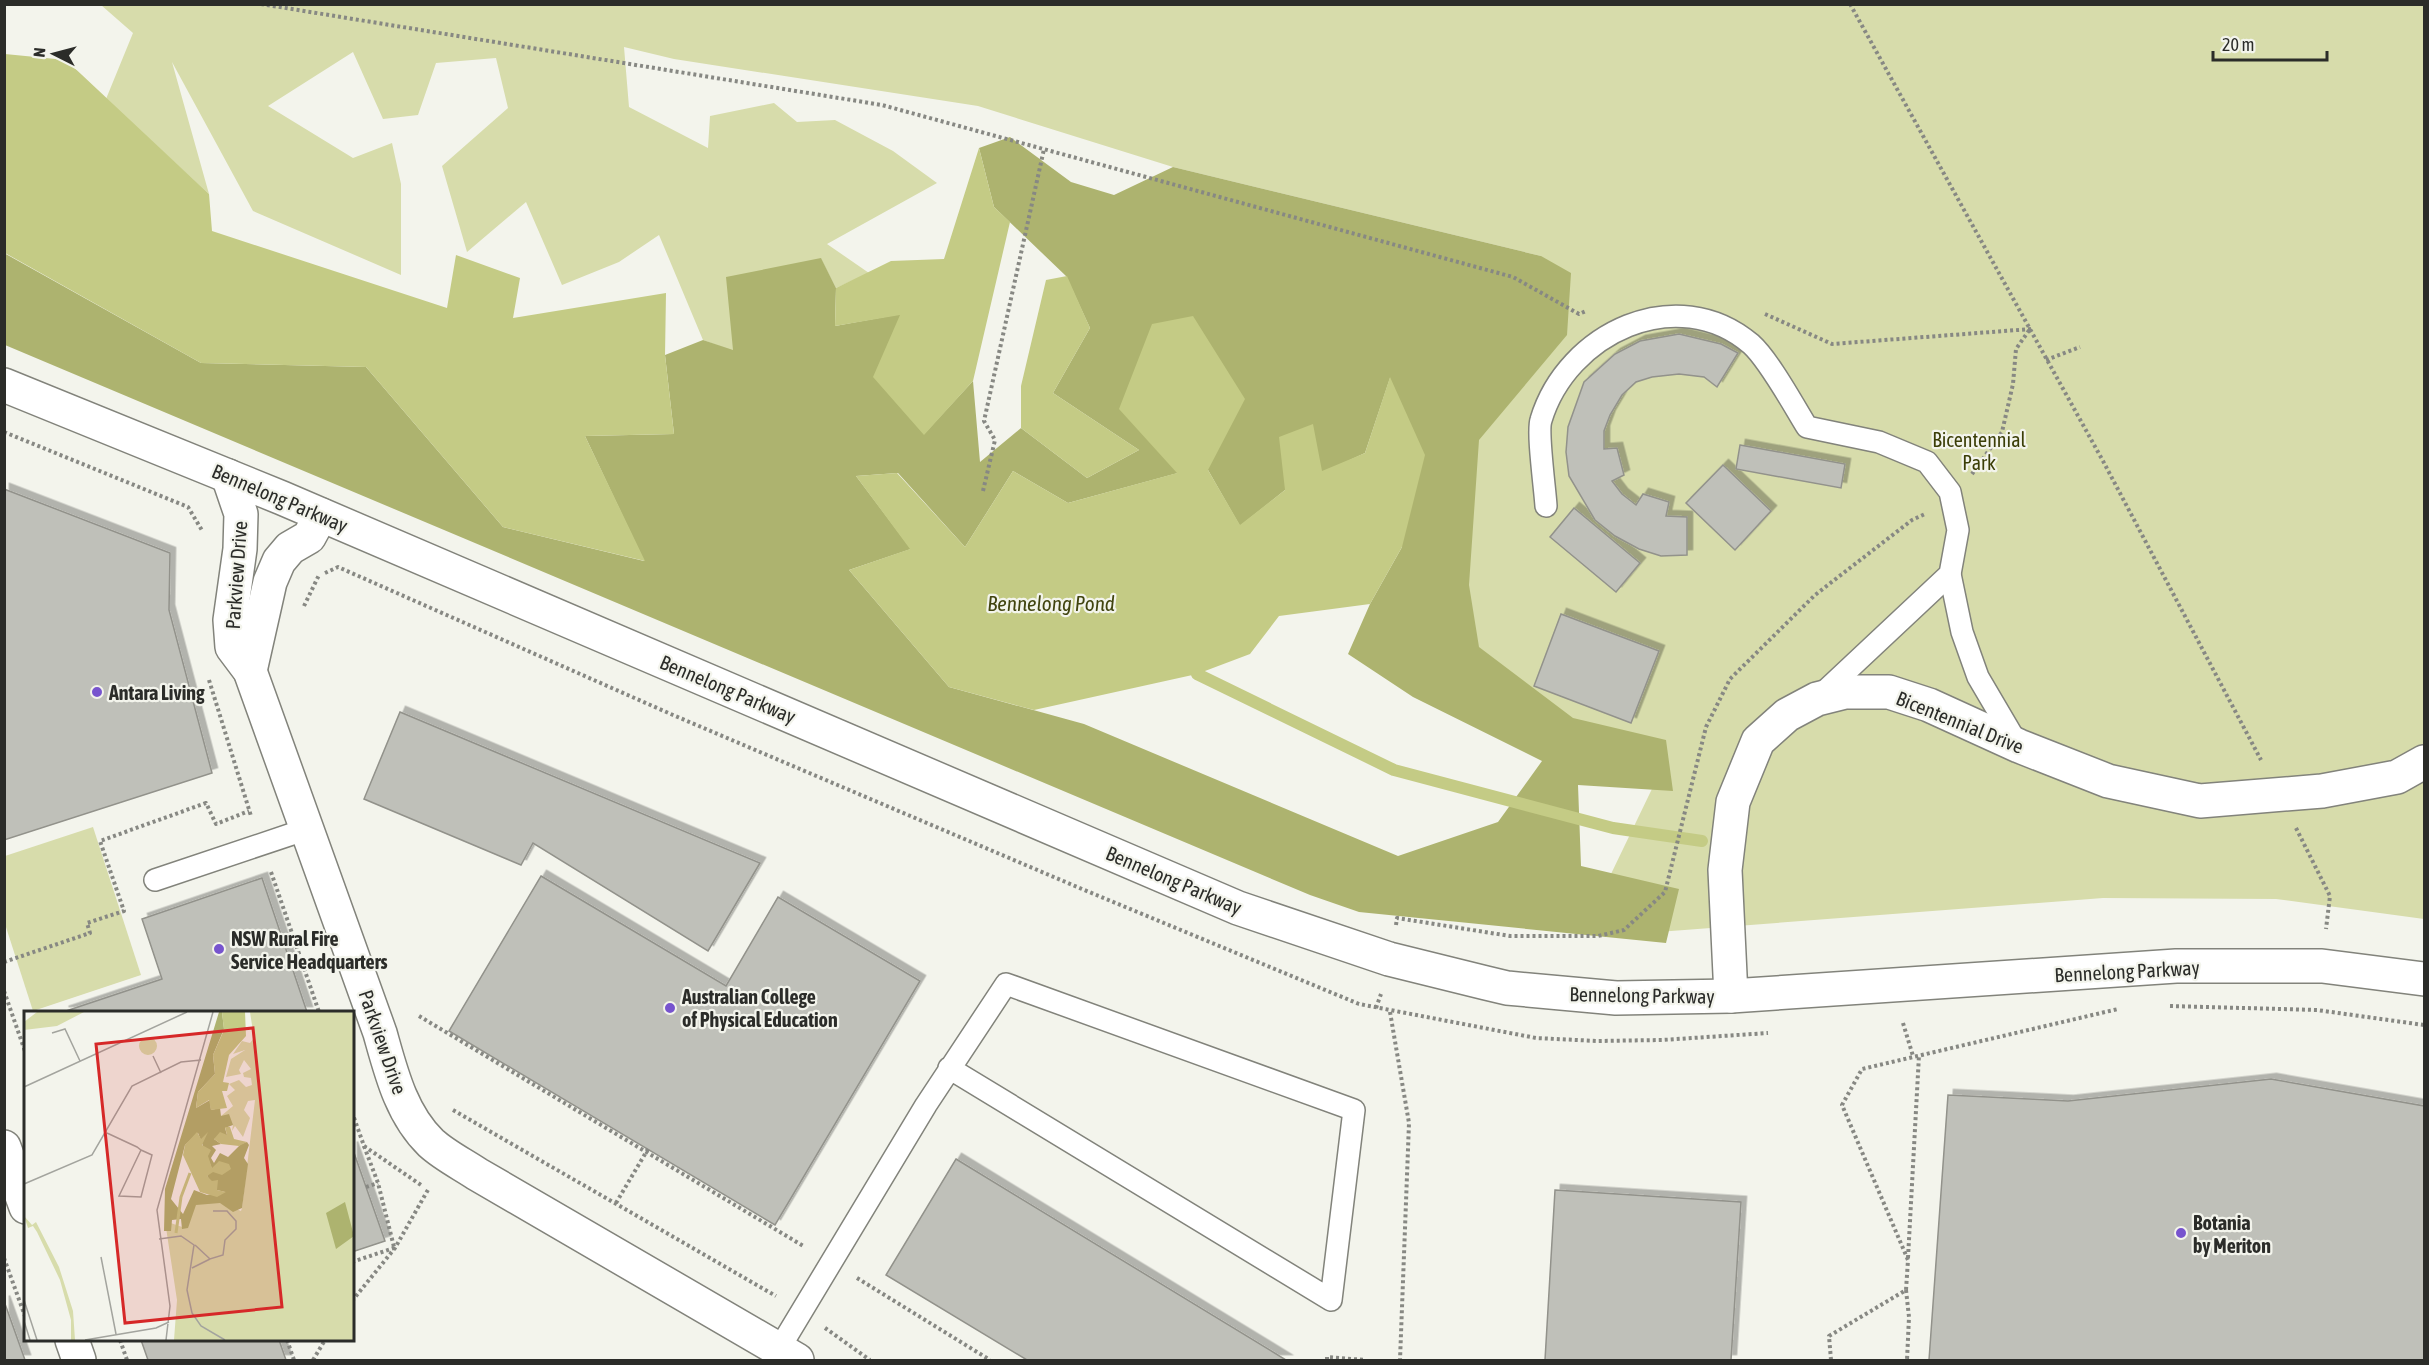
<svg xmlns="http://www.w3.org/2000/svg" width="2429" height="1365" viewBox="0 0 2429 1365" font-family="'Asap Condensed',sans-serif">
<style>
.green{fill:#d7dcab}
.forest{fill:#adb36f;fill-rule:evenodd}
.water{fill:#c4cb85}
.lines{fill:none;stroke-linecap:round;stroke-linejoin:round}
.stream{stroke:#c4cb85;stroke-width:12}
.building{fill:#bfc0b9;stroke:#92928b;stroke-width:1.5;filter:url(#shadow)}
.service-casing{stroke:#82837b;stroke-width:24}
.minor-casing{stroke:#82837b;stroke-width:36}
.tertiary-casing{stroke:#82837b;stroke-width:36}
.path{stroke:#878883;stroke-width:4;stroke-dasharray:3 3;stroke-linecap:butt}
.service{stroke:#fff;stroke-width:21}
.minor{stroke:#fff;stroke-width:33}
.tertiary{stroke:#fff;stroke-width:33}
.poi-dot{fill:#7754ce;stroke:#f3f4ec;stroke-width:2}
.labels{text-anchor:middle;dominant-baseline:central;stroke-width:4.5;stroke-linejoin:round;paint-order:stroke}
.park-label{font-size:20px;fill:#3b3e07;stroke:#f3f4ec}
.street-label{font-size:20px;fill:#2b2c29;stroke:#f3f4ec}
.poi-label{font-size:20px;font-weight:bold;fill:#2b2c29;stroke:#f3f4ec;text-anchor:start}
.water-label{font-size:21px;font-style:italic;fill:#41440f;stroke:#f3f4ec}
.inset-river{fill:none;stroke:#c4cb85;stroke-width:3}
.inset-road{fill:none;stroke:#a3a49e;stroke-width:1.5}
.view{fill:#d62828;fill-opacity:0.15;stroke:#d62828;stroke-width:3}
.inset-edge{fill:none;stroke:#2b2c29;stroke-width:3}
</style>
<defs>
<filter id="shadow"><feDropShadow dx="5.5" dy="-5.5" stdDeviation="0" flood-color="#0004"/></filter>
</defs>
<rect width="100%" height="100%" fill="#f3f4ec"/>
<g class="green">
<path d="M101,5H2424V919L2276,899L2103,898L1658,932L1584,930L1663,766L1358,656L1541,256L1173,167L978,106L674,59L624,47L629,107L708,148L710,116L774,103L797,122L835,120L893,151L937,183L827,244L869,273L836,288L821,259L733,351L703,340L659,235L619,262L562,285L526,202L467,252L442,166L508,108L496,58L436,63L418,115L383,119L353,52L268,106L353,158L392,143L401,184V275L253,211L172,62L209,194L106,99L133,33Z"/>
<path d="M93,827L141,975L33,1011L5,924V856Z"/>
</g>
<path class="forest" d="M1010,137L1071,182L1114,195L1173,167L1541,256L1571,273L1567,335L1479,440L1469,585L1479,647L1573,718L1666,740L1673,791L1578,785L1581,866L1679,889L1666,943L1359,912L1310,895L5,345L4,253L201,363L366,367L503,527L644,561L585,436L674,434L665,355L703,340L733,350L726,277L821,258L836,288L835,326L901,314L924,434L973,381L980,462L1021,428L1087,478L1139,450L1053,393L1090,328L1066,276L994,207L979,148ZM1390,378L1402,547L1370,604L1348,654L1413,697L1542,761L1498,822L1398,856L1084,724L949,687L849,570L911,549L856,476L898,473L965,547L1013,471L1068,503L1178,473L1208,470L1240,526L1285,490L1365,453Z"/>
<g class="water">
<path d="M5,54L66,60L209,194L212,231L447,308L456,255L520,278L513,318L666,293L665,355L674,434L585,436L645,561L503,527L366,367L201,363L5,253Z"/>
<path d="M979,148L994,207L1010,222L973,381L924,435L873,377L900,315L835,326L836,288L891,261L944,259Z"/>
<path d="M1067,276L1090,328L1053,393L1139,450L1087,478L1021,428V386L1046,280Z"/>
<path d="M1193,316L1245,399L1208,470L1240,525L1285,490L1279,437L1313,424L1322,471L1365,453L1390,377L1425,455L1402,547L1370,604L1279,616L1250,654L1197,674L1034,710L949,687L849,570L910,549L856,476L897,473L965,547L1013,471L1068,503L1177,473L1119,409L1152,324Z"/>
</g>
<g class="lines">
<path class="stream" d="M1197,674L1394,770L1613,828L1702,841"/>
</g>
<g class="building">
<path d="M1679,334L1721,344L1738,353L1717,387L1704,377L1679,374L1652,377L1636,382L1622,395L1610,415L1604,431V449L1617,448L1624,475L1612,481L1622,494L1636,505L1643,494L1669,502L1666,516L1687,517V555L1661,556L1639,549L1615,536L1595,520L1569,476L1566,452L1568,427L1584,382L1615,354L1640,341Z"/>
<path d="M1740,445L1845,464L1841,488L1736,469Z"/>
<path d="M1723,465L1771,511L1735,550L1686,503Z"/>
<path d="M4,489L170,553L169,610L212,773L4,840Z"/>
<path d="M1574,508L1640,563L1616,592L1550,537Z"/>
<path d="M1561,614L1659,651L1631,723L1534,686Z"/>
<path d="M400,712L760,863L708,951L533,843L521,865L364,799Z"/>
<path d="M541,876L726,986L778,897L920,981L775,1225L449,1031Z"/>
<path d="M262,878L307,1012H63L162,979L142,919Z"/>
<path d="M2271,1079L2424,1106V1360H1929L1948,1095L2068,1101Z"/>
<path d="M352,1147L385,1241L352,1252Z"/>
<path d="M956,1159L1286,1360H1027L886,1275Z"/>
<path d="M1555,1190L1741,1202L1731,1360H1545Z"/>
<path d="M4,1301L25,1360H4Z"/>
<path d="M141,1340H279L286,1360H148Z"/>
</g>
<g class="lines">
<defs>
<g id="service">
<path d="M1546,506C1545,489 1537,432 1541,420C1567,333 1677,281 1751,344C1769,360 1794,406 1807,427L1879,442L1927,462L1950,492L1958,530L1950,574L1822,694"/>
<path d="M1950,574L1962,632L1978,677L2018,745"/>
<path d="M155,880L307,829"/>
<path d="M779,1349L926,1105L1006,984L1354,1110L1331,1300L949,1068"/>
</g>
<g id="minor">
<path d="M228,476L241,514L240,549L230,620L232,647L250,671L380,1033C391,1072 401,1114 431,1143C444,1155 462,1164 477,1174L797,1360"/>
<path d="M250,671L270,582L279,561L290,548L309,537L321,515"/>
<path d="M1731,996L1725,870L1733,802L1758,741L1787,715L1817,699L1845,692H1889L1929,705L2019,746L2108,781L2200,801L2322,791L2397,777L2424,762"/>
<path d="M4,1147L26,1207"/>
<path d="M72,1340L79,1360"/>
</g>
<path id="tertiary" d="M4,385L282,498L1238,908L1389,959L1486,983L1507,988L1616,998L1731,996L2176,966H2322L2424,979"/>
</defs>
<use href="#service" class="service-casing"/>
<use href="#minor" class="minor-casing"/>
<use href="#tertiary" class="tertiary-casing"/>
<g class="path">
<path d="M261,4L882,105L1513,277L1579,314L1586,311"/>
<path d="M1850,4L2103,461L2261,760"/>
<path d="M1765,314L1832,344L2031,329"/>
<path d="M2046,360L2080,347"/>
<path d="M4,432L188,507L203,532"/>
<path d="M1972,474L2002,432L2013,384L2016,349L2030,329"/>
<path d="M983,491L995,440L984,421L1044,149"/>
<path d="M325,573L338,567L673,715L1082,889L1359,1004L1536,1038L1597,1041L1662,1040L1768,1033"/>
<path d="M304,606L319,575"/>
<path d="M209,680L251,816"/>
<path d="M2296,828L2330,896L2326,929"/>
<path d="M271,872L319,1012"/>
<path d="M1396,925L1397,918L1510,936H1598L1624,930L1665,892L1706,727L1730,679L1815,595L1912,520L1925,514"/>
<path d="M4,962L90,933L87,923L124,911L100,841L206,803L216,824L249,811"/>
<path d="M4,991L26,1054"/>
<path d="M2170,1006L2317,1010L2424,1025"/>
<path d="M1376,1008L1381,994"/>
<path d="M1390,1012L1409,1123L1400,1360"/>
<path d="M419,1016L805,1247"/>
<path d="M1903,1023L1913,1056"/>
<path d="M453,1110L776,1296"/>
<path d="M352,1112L364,1146L421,1185"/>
<path d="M364,1146L378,1183L394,1247"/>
<path d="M366,1187L378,1183"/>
<path d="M616,1203L648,1149"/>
<path d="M4,1258L26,1319"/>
<path d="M1908,1258L1919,1055"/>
<path d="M352,1262L394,1248"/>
<path d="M857,1278L990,1360"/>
<path d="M1906,1290L1909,1317L1907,1360"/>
<path d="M352,1301L395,1248L429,1188"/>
<path d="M825,1328L870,1360"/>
<path d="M120,1340L127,1360"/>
<path d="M287,1340L294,1360"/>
<path d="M313,1360L325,1340"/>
<path d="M1327,1360V1357L1365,1360"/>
<path d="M1831,1360L1829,1336L1906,1290L1908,1260L1842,1105L1862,1069L2118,1009"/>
</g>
<use href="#service" class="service"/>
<use href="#minor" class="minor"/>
<use href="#tertiary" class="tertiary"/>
</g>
<g class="poi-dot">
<circle cx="97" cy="692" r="6"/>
<circle cx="219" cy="949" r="6"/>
<circle cx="670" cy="1008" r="6"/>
<circle cx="2181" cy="1233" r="6"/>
</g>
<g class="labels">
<g class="park-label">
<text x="1979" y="439">Bicentennial<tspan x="1979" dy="23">Park</tspan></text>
</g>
<g class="street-label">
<text transform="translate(280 498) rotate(23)">Bennelong Parkway</text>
<text transform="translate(236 575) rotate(-86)">Parkview Drive</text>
<text transform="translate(728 689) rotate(23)">Bennelong Parkway</text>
<text transform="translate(1960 722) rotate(22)">Bicentennial Drive</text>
<text transform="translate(1174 880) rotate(23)">Bennelong Parkway</text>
<text transform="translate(2127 971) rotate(-3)">Bennelong Parkway</text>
<text transform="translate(1642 995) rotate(1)">Bennelong Parkway</text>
<text transform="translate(383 1042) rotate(71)">Parkview Drive</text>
</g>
<g class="poi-label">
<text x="109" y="692">Antara Living</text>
<text x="231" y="938">NSW Rural Fire<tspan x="231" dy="23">Service Headquarters</tspan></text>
<text x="682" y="996">Australian College<tspan x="682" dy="23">of Physical Education</tspan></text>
<text x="2193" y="1222">Botania<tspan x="2193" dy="23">by Meriton</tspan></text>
</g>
<g class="water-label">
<text x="1051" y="603">Bennelong Pond</text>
</g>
</g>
<g transform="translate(24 1011)">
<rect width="330" height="330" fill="#f3f4ec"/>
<path d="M13,1H60L33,15L0,19V11ZM226,1H330V329H150L153,289L141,210L161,217L170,181L217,200L218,197L231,89L224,90L220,99L226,107L219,126L211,115L208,120L209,114L197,105L209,95L203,85L211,79L205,73L215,69L222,76L228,74L227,67L220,66L219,62L227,58L220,49L215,59L217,63L202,66L207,48L221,39L209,43L218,30L226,32L230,27ZM115 35a9 9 0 1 1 18 0a9 9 0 1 1-18 0ZM0,205L8,214L12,211L35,256L49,300L51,329H47V309L36,269L13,221L9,215L4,217Z" fill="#d7dcab"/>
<path d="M195,1H198L200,18L189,44L191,63L174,81L172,97L186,89L187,99L196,97L197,105L205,103L209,114L201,117L203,124L190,128L197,133L188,135L192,139L187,147L190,152L196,142L204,146L217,133L223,131L225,134L220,147L224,153L218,197L209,201L196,192L172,194L164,217L158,218L157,208L148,209L147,220H140L141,178ZM174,122L188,158L183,165L193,179L201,181L183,184L170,179L159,203L147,188L161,134ZM321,191L330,225L312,238L302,202Z" fill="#adb36f" fill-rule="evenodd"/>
<path d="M198,1H221L222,25L205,44L199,71L205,72L203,80H198L203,97L187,99L185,89L172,97L174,81L191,63L189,44L200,19ZM201,116H206L210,128L223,131L215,135L197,133L190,128L196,121L203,124ZM173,121L177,128L184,121L178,134L187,139L184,145L188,157L195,150L205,153L207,158L198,164L189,161L183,165L188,170L194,169L193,179L202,181L193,186L176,181L159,144L161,134Z" fill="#c4cb85"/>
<path class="inset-river" d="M152,222L157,186L166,162"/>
<path class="inset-road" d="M28,22L41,18L56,50M129,45L137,62M0,76L163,1M83,122L113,136L117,139L128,144L117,186L95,185L117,139M0,173L68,144L108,75L157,51L177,49M135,228L157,225L170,234L163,279L168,302L177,315L201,329M171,234L186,248L199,244L201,229L212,218V210L203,200H189M77,246L92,323M168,257L186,248M0,289L13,329M0,310L6,329M61,329L132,317L145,311M142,329L146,295L133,199L189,1"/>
<path class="view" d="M229,17L258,296L101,312L72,33Z"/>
<rect width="330" height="330" class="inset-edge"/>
</g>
<rect width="2429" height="1365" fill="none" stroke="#2b2c29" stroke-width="12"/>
<g transform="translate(54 54) rotate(276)" stroke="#f3f4ec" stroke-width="4.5" paint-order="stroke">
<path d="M0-4.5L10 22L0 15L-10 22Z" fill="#2b2c29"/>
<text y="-9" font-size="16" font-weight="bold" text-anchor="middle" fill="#2b2c29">N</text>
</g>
<path d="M2213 51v9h114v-9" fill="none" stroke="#2b2c29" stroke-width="3"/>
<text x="2222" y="51" font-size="18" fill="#2b2c29" stroke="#f3f4ec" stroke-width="4.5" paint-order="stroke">20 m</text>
</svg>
